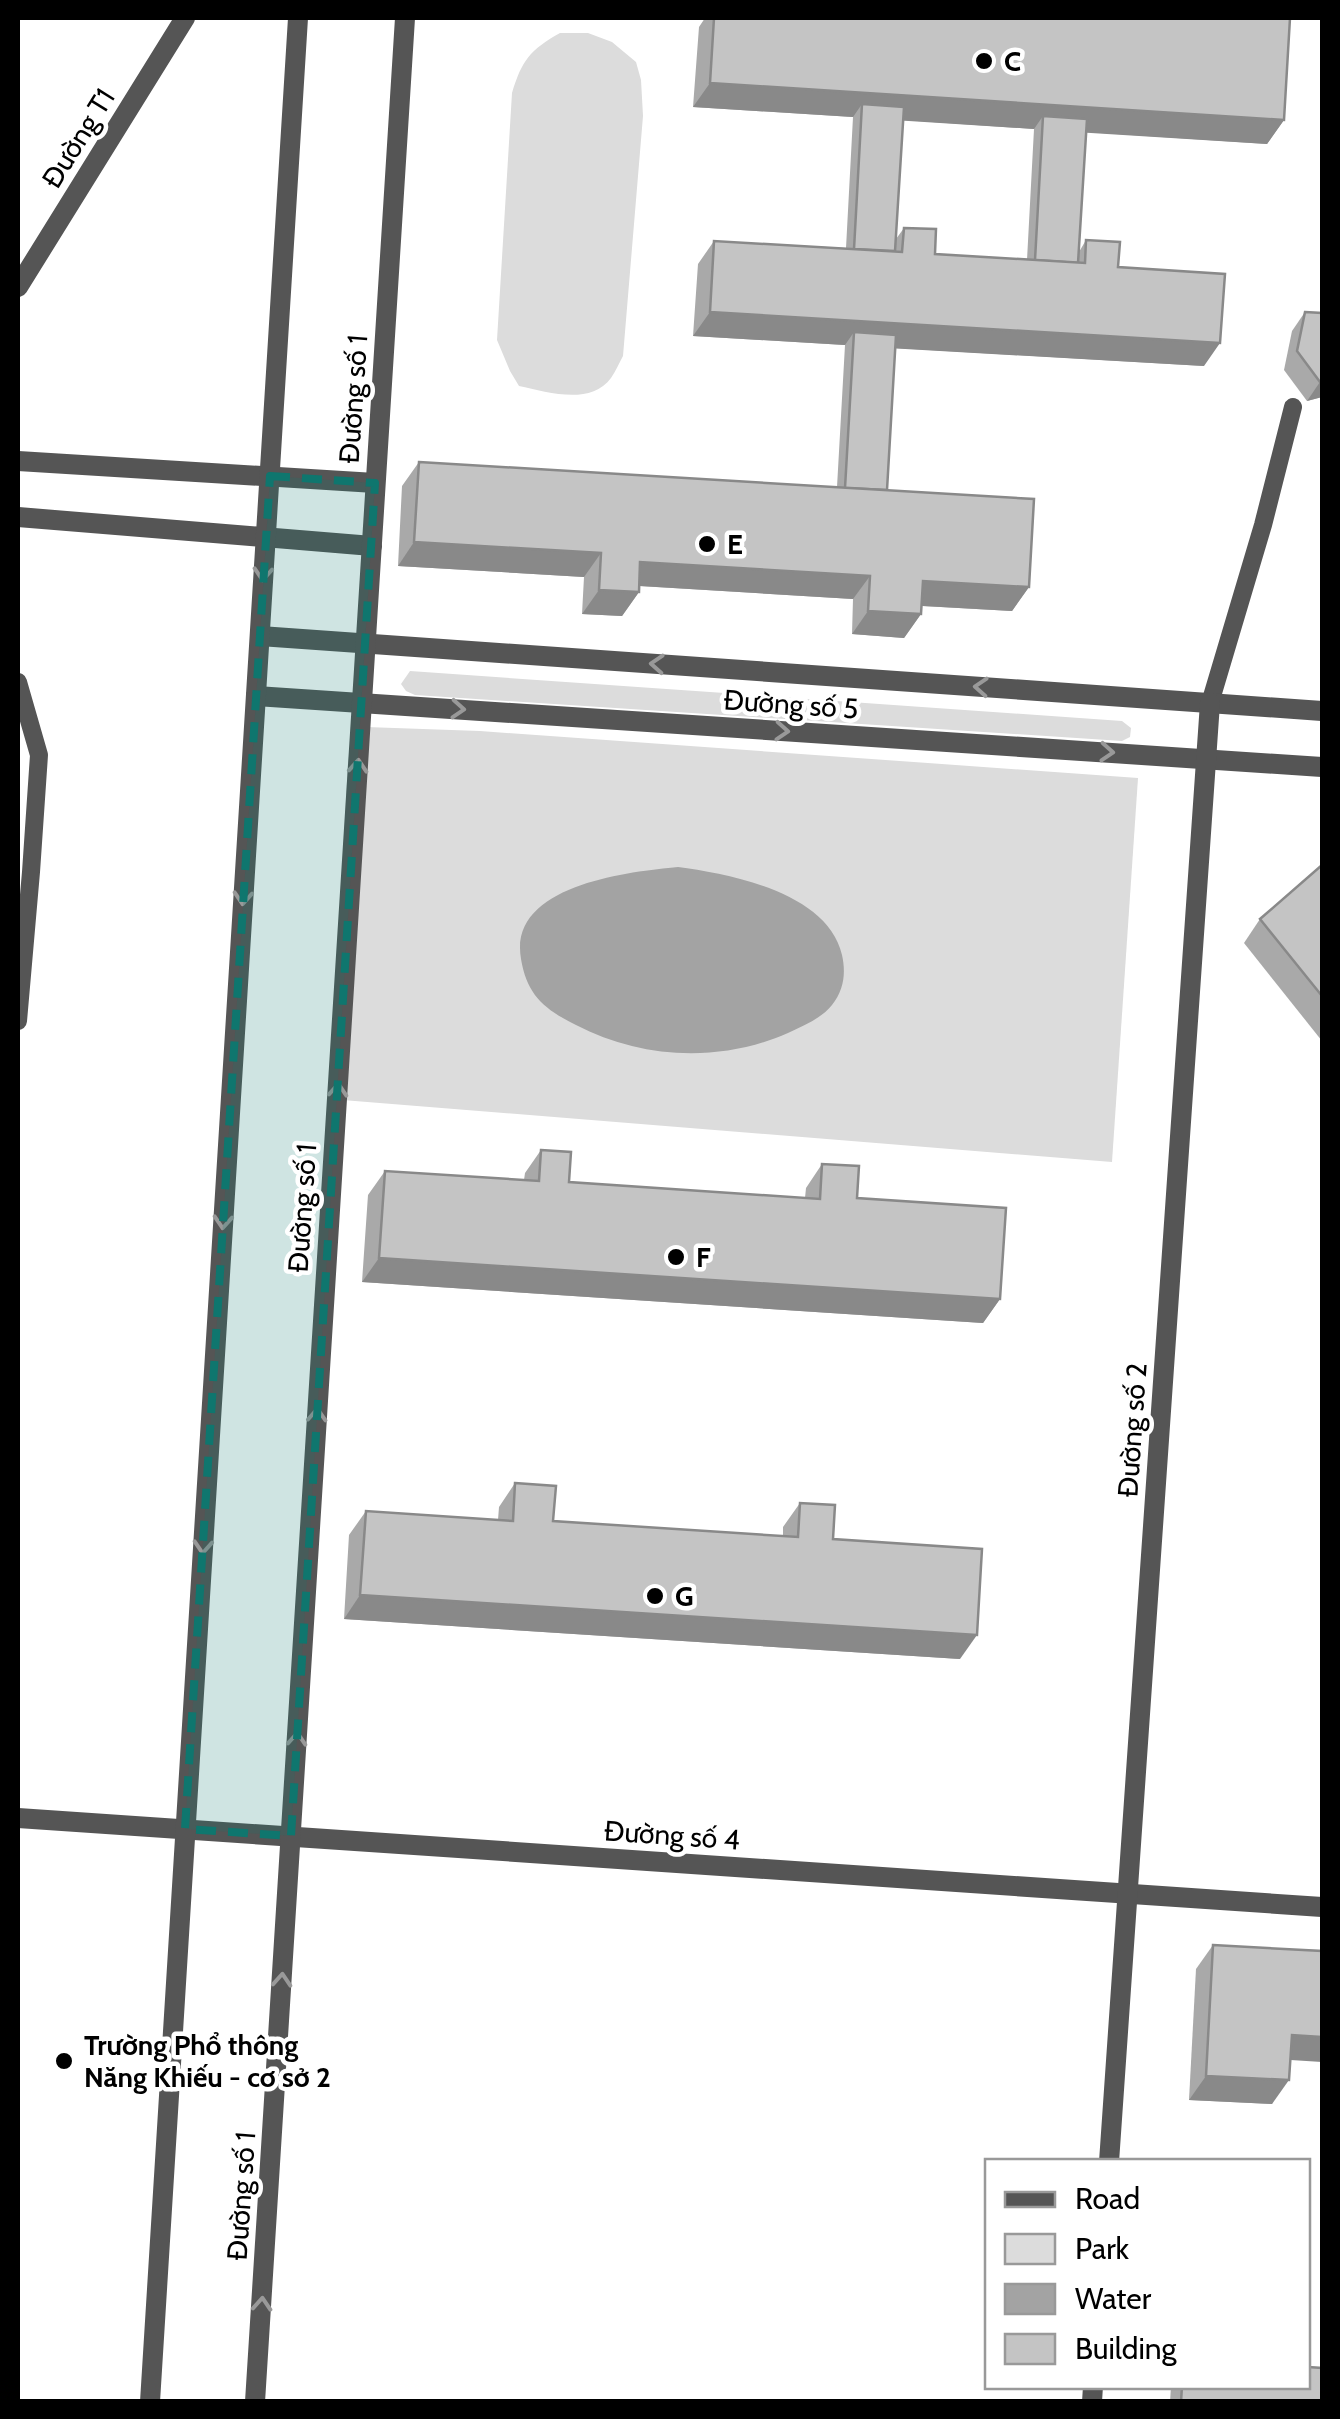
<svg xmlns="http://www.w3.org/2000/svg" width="1340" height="2419" viewBox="0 0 1340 2419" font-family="Cabin,sans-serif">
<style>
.green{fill:#dcdcdc}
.water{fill:#a3a3a3}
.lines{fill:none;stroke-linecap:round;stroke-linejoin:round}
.service{stroke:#555;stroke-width:18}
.minor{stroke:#555;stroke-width:20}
.wall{fill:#a9a9a9;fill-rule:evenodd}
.shaded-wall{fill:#898989}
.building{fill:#c4c4c4;stroke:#898989;stroke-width:2.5}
.oneway{stroke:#999}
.marked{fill:#0f766e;fill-opacity:0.2;stroke:#0f766e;stroke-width:8;stroke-dasharray:20 12;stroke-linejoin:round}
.poi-dot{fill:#000;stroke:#fff;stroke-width:4}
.labels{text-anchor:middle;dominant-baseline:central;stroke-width:9;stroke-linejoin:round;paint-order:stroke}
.poi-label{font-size:28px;font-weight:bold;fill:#000;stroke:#fff;text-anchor:start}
.street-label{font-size:28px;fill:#000;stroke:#fff}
</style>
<rect width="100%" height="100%" fill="#fff"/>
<g class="green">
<path d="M560,33H588L612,42L636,62L641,80L643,116L623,356C619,363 616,371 611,378C590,406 548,392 519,386L510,371L497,340L512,93C522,60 530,50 560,33Z"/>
<path d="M410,671L1122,721L1131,728L1130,737L1122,741L415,695L406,691L401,684Z"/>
<path d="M366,727L480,731L1138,778L1112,1162L330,1099L348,763L352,735Z"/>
</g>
<path class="water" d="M678,867C731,874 828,893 842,955C846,973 844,990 832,1005C822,1018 803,1026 788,1033C720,1063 641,1059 576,1025C544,1009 527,995 521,959C508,885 627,872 678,867Z"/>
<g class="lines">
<g class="service">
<path d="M18,682L39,755L31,872L18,1021"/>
<path d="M1210,703L1263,525L1293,407"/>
</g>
<g class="minor">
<path d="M18,287L185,18"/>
<path d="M18,461L375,483"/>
<path d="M18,517L372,546"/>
<path d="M260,636L1322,711"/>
<path d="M256,696L1322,767"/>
<path d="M18,1818L1322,1907"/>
<path d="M1109,2162L1210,703"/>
<path d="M150,2402L298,18"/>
<path d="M255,2402L405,18"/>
<path d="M1092,2402L1093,2386"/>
</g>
</g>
<g class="wall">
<path d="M705,18H1290L1284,120L1267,144L1086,132L1079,252L1086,240L1118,267L1204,366L895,348L887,490L1029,587L1012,611L922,606L921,614L904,638L852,634L853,599L639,586V592L622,616L582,614L584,577L398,566L402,486L419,462L837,487L845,345L693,336L698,264L714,241L846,248L853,117L693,107L699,27ZM903,120L1034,129L1027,260L935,254L904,228L896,239Z"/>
<path d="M1305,312L1322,313V397L1307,401L1284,370L1292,331Z"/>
<path d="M1322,865V1041L1244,943L1260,919Z"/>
<path d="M541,1150L569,1182L805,1198L806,1188L822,1164L857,1198L1000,1299L983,1323L362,1282L368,1195L385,1171L524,1180L525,1173Z"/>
<path d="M515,1483L553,1521L783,1536V1527L800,1503L833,1539L960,1659L344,1619L349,1535L366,1511L498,1520L499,1507Z"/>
<path d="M1213,1945L1290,2060L1272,2104L1189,2100L1196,1969Z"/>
<path d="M1171,2386H1308L1322,2402H1170Z"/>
</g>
<g class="shaded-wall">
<path d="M710,83L1284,120L1267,144L1043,130V116L1034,129L862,118V104L853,117L693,107Z"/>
<path d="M710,312L1220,343L1204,366L853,346L854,332L845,345L693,336Z"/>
<path d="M1320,382H1322V397L1307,401Z"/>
<path d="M414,542L601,553L584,577L398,566Z"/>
<path d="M640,562L870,576L853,599L624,585Z"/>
<path d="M923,581L1029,587L1012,611L906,605Z"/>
<path d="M599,590L639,592L622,616L582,614Z"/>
<path d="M868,611L921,614L904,638L852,634Z"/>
<path d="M379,1258L1000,1299L983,1323L362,1282Z"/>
<path d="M360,1595L977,1635L960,1659L344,1619Z"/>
<path d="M1292,2035L1322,2037V2062L1275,2059Z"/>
<path d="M1206,2076L1289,2080L1272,2104L1189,2100Z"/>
</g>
<g class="building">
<path d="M714,18H1290L1284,120L710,83Z"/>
<path d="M862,104L904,107L895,251L854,249Z"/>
<path d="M1043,116L1087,119L1078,263L1035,260Z"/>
<path d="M904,228L936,229L935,254L1085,263L1086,240L1120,242L1118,267L1225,274L1220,343L710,312L714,241L902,252Z"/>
<path d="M1305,312L1322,313V382H1320L1297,351Z"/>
<path d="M854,332L896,335L887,490L845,488Z"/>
<path d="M419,462L1034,499L1029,587L923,581L921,614L868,611L870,576L640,562L639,592L599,590L601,553L414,542Z"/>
<path d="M1322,865V996L1260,919Z"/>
<path d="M541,1150L571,1152L569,1182L820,1199L822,1164L859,1166L857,1198L1006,1208L1000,1299L379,1258L385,1171L539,1181Z"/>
<path d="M515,1483L556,1486L553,1521L798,1537L800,1503L835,1505L833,1539L982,1549L977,1635L360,1595L366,1511L513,1521Z"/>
<path d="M1213,1945L1322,1951V2037L1292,2035L1289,2080L1206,2076Z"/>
<path d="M1308,2367L1322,2368V2402H1181L1182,2386H1308Z"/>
</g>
<defs><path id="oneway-chevron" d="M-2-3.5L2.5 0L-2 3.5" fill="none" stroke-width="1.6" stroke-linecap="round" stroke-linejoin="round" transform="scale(2.5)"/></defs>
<g class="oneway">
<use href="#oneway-chevron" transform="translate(263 574) rotate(94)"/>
<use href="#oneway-chevron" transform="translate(657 664) rotate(-176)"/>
<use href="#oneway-chevron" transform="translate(981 687) rotate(-176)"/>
<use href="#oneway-chevron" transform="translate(458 709) rotate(4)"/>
<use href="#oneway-chevron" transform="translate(782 731) rotate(4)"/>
<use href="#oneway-chevron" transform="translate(1107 752) rotate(4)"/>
<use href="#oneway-chevron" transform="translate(358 766) rotate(-86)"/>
<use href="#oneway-chevron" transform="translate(243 898) rotate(94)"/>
<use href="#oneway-chevron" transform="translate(338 1090) rotate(-86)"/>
<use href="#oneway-chevron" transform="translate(223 1222) rotate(94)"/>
<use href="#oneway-chevron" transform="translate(317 1415) rotate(-87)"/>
<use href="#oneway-chevron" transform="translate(203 1547) rotate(94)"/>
<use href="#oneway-chevron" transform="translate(297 1739) rotate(-86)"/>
<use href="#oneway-chevron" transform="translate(282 1980) rotate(-86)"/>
<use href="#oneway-chevron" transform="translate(262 2304) rotate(-86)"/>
</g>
<path class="marked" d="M270,476L375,483L291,1836L185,1829Z"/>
<g class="poi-dot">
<circle cx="984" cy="61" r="10"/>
<circle cx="707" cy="544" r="10"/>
<circle cx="676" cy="1257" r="10"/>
<circle cx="655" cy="1596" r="10"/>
<circle cx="64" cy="2061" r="10"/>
</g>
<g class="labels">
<g class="poi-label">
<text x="1004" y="61">C</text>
<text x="727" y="544">E</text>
<text x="696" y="1257">F</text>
<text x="675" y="1596">G</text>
<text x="84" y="2045">Trường Phổ thông<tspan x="84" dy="32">Năng Khiếu - cơ sở 2</tspan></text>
</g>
<g class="street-label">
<text transform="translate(78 138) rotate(-58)">Đường T1</text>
<text transform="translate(353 399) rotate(-86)">Đường số 1</text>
<text transform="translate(791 704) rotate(4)">Đường số 5</text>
<text transform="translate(302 1208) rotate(-86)">Đường số 1</text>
<text transform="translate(1132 1430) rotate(-86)">Đường số 2</text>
<text transform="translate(672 1835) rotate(4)">Đường số 4</text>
<text transform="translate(241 2196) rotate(-86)">Đường số 1</text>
</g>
</g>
<rect width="1340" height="2419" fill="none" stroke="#000000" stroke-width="40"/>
<rect x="985" y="2159" width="325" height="230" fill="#ffffff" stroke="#999999" stroke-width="2.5"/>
<rect x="1005" y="2192" width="50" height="15" fill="#555555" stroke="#999999" stroke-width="2.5"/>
<text x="1075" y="2209" font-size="30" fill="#000000">Road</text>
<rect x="1005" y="2234" width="50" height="30" fill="#dcdcdc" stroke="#999999" stroke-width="2.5"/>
<text x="1075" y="2259" font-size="30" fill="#000000">Park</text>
<rect x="1005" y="2284" width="50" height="30" fill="#a3a3a3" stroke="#999999" stroke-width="2.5"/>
<text x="1075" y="2309" font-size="30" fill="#000000">Water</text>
<rect x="1005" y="2334" width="50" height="30" fill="#c4c4c4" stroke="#999999" stroke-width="2.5"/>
<text x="1075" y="2359" font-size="30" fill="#000000">Building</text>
</svg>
